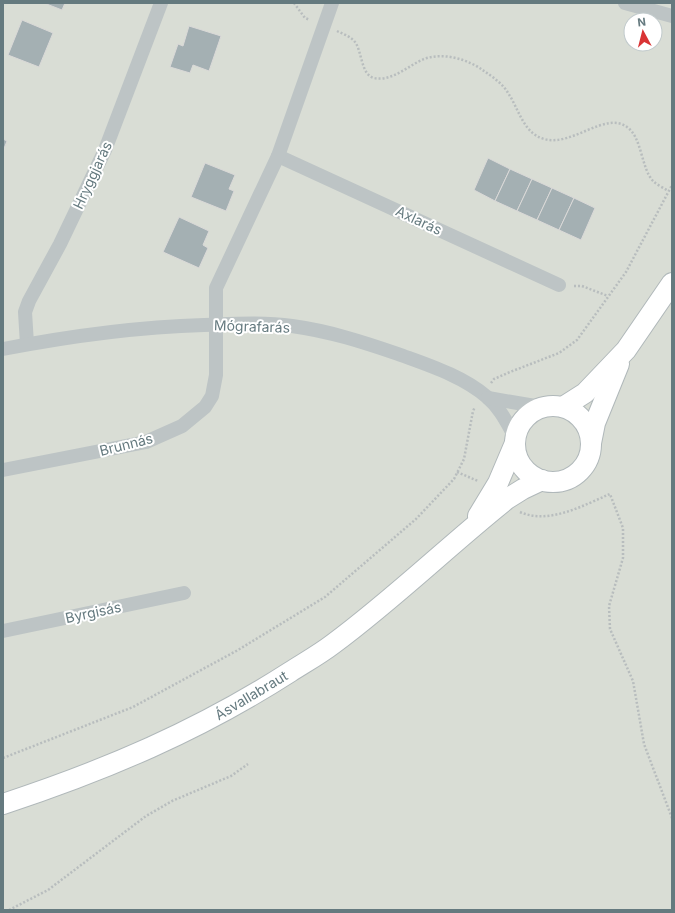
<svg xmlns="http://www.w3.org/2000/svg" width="675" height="913" viewBox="0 0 675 913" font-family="Inter,sans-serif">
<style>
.green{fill:#d9ddd5;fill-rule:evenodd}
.building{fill:#a4b0b3;stroke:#dad9d8}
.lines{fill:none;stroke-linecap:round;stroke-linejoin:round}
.secondary-casing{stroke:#b0b8ba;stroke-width:22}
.path{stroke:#b8bdbe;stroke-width:2.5;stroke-dasharray:2 2;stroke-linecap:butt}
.minor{stroke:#bdc4c5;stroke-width:14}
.secondary{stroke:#fff;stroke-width:20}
.labels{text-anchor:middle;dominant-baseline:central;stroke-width:4;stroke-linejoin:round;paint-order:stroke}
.street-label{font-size:14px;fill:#657a7f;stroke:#fff}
</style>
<rect width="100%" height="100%" fill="#f8f7f5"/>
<path class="green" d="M3,3H672V910H3ZM631,20H655V44H631Z"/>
<g class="building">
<path d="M44,3H65L62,10Z"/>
<path d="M22,20L53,33L39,67L8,55Z"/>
<path d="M189,26L221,36L209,71L193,65L190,73L170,67L178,44L183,46Z"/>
<path d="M3,139L7,141L3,151Z"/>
<path d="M488,158L510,169L495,201L474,190Z"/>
<path d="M205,163L235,175L229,189L234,191L226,211L191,197Z"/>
<path d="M510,169L532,179L517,211L495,201Z"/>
<path d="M532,179L552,188L537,220L517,211Z"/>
<path d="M552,188L574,198L559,230L537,220Z"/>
<path d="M574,198L595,208L581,240L559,230Z"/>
<path d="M179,217L209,231L203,245L208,248L199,268L163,252Z"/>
</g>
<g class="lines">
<defs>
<g id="secondary">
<circle cx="553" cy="444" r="38"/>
<path d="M563,407L585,393L626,350L672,283"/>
<path d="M591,443L595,423L619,364"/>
<path d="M478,516L498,483L515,443"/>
<path d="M3,804C106,770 198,731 290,672C304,663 320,654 333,644C394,599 448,546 507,499L523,489L542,480"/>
</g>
</defs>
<use href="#secondary" class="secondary-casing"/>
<g class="path">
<path d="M294,3L305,18L310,20"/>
<path d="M337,31C343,34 350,36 355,42C362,51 361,75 374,78C392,82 409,65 424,59C443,52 468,59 484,71C493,77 503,84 508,93C519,109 523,133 544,139C572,147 605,111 627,127C642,137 641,168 653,181C657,185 664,188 668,191"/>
<path d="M574,286H582L608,296"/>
<path d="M491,383L494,379L510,372L559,353L577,340L626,272L672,185"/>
<path d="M457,472L478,481"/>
<path d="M520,512C549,525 584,505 610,494L623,528V558L609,606L610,629L633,681L644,744L672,818"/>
<path d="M3,758L133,707L238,650L325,597L416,519L454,479L464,459L473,411L475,407"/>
<path d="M9,910L48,890L146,816L172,801L231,776L248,764"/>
</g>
<g class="minor">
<path d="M625,3L672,16"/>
<path d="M278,156L559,285"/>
<path d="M27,344L25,312L29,301L60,244L105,150L161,3"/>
<path d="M3,349C70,336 137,327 204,325C233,324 264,322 292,326C329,331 363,342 398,354C428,365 463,376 487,397C500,408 507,423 515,437"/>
<path d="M488,398L541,407"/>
<path d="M3,470L146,442L182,426L205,407L212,396L216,375V288L278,156L332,3"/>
<path d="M3,631L184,593"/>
</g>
<use href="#secondary" class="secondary"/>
</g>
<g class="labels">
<g class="street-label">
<text transform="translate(92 175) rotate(-65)">Hryggjarás</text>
<text transform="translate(419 220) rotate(25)">Axlarás</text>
<text transform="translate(252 326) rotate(2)">Mógrafarás</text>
<text transform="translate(126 444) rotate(-14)">Brunnás</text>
<text transform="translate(93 612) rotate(-12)">Byrgisás</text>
<text transform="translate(251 695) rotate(-31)">Ásvallabraut</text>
</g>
</g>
<rect width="675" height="913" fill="none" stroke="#657a7f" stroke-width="8"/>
<g transform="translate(643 32) rotate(353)"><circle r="19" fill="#ffffff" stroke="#c1cacc"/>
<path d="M0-3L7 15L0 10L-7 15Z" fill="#d93435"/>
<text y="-6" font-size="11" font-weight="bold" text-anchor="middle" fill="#657a7f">N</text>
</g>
</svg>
